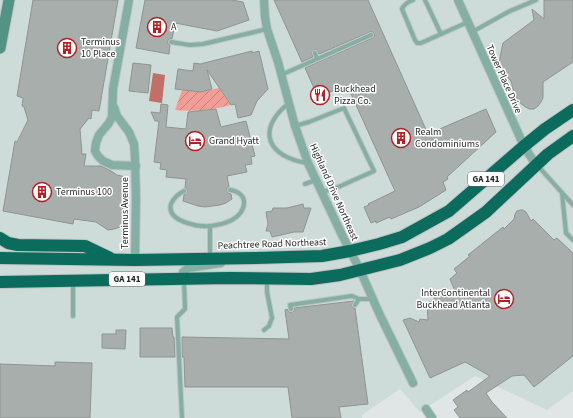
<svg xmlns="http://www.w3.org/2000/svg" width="573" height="418" viewBox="0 0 573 418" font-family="'Source Sans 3',sans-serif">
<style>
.built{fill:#cddcd8}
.garden{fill:url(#garden-furrows)}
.water{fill:#c16f68}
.building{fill:#a8aeac;stroke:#8e9492}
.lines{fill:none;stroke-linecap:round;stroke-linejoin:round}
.lane-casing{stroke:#bfc4c3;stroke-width:6}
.street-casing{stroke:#bfc4c3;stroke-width:10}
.secondary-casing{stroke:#bfc4c3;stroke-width:13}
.highway-casing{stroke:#bfc4c3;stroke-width:14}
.lane{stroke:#85afa4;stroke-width:4}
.street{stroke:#85afa4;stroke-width:8}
.secondary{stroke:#529385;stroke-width:11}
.highway{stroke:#0b6b5c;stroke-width:12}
.labels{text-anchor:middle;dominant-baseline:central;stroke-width:3;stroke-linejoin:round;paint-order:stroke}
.shield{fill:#fff;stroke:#686a69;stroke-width:1}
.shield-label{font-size:9px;font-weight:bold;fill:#282a29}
.poi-label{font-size:10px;fill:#282a29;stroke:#fff;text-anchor:start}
.street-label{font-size:10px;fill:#282a29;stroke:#fff}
</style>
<defs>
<pattern id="garden-furrows" width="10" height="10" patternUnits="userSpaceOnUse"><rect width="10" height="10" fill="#f29e96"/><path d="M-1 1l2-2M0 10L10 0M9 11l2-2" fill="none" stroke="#c4817a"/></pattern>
</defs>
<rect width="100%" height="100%" fill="#e0e6e5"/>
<path class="built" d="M0,0H573V391L547,410L475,376L420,412L400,389L362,415V418H0Z"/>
<path class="garden" d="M219,88L231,105C213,110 194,112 175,110L182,90L201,92Z"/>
<path class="water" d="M153,73L165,75L162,103L149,101Z"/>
<g class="building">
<path d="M33,0H118L99,111L92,110L91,119L89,118L80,129L82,154H86L84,166H101L111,171L117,175L126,177L122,193L124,199L125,206V214L124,221L120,227L114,229L108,230L96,222L74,219L73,224L3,211L15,141L17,142L28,120L24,107L22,106L23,98L17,96Z"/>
<path d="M145,0H232L243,2L249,20L217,31L175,23L172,39H169L168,41V44L170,45L169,54L136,48Z"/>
<path d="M274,0H368L428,134L486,109L496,132L447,177L448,179L443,182L446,190L419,207L391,219L390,217L376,223V221L371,223L364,207L369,205L368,204L395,191L347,85L318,97L305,68L372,38L374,37V34L373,32H370L319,54L317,50H314L312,53L313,57L302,62Z"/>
<path d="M544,0H573V62L543,82V98L541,102L538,106L534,109H529L524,106L519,102L515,96L511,81L503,72L499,65L500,57L503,43L534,20L532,9L544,19Z"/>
<path d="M252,51V53L259,51L268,89L257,101L251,115L238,118L235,104L231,105L207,70L212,89L201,92L175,89L178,69L193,71L194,63L200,64Z"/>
<path d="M133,63L151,65L148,93L129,91Z"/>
<path d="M161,104L168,105L166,127L186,129L188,112L216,109L221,127L246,121L255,156L251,157L252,164L245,165L247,172L227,176L229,187L227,188V190L228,193L231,194L232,199L226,203L220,205L205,207L198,206L183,201L184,195L187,192V189L185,188L186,179L166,177L167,170L160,169L161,163L154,162L159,121H155L151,112L160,113Z"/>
<path d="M303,204L304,208H311L303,232H294L272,237L270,231H266L268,224L266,212L272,211L273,208H287Z"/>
<path d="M520,210H523L526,212L531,221L533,219L554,240L557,238L573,253V356L534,387L524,375L512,376L486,393L492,402L507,418H460L454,410L458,407L453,400L467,390L468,392L490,376L465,362L430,378L403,320L410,318L419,322L420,319L428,320L427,304L434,299L438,292L455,291L450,279L457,273L454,269L470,256L468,255L503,227L504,229L514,219L515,214L517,211Z"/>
<path d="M354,301L352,305L353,308H355L368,404L339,407L341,418H292L288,387H185L184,357H182V337L289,339L285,310L287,309L289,312H291L294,311V308Z"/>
<path d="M140,328H172L173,337H174L175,357H140Z"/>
<path d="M116,330H126L125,349L102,348V334H116Z"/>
<path d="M55,362L92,363L90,418H0V364L55,366Z"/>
</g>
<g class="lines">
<defs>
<g id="lane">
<path d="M413,0C408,2 404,4 402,9L415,40L417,43H421L468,22"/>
<path d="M425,0L441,34"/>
<path d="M472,32L508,12L536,0"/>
<path d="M171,42L190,45L203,44L267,29"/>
<path d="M315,53L317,59"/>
<path d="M281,75L371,35"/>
<path d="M289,103C255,130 268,157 307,163"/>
<path d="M295,126L309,122L344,108L374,171L336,188L322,192"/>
<path d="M538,166L573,205"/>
<path d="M305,184L316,180"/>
<path d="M184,191C178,194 174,197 171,204C166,222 199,227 211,226C218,225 226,223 232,220C247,212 250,193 230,190"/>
<path d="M562,193L566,233L573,240"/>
<path d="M210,226V258"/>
<path d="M73,283V316"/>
<path d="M355,305L359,299"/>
<path d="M291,309L290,305L352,296L359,299H372"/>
<path d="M264,330L269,326L272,318L267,292V280"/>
<path d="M182,418L177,317L185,309L184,280"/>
</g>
<g id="street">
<path d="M129,0L113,89L112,117L109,123L99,135L96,143L95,151L98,156L103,161L112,165L136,166"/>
<path d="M264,0L265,17L267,29L278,62L295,126L308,163L342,235L360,270L379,313L413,383"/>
<path d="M458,0L524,146L536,165"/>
<path d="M114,107L117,116L129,132L134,144L135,158L136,199L135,260"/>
<path d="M184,279L183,272L188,268L221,263"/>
<path d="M426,409L432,418"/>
</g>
<path id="secondary" d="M0,48L9,0"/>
<g id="highway">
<path d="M0,238L8,243L18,245L85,246L110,258"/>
<path d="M0,258L135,260L256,258L322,256L350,251L379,244L402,237L449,211L524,146L545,129L573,110"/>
<path d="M0,282L229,278L311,279L340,275L400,260L430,248L448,239L465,227L486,212L548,154L573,136"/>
</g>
</defs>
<use href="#lane" class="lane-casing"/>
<use href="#street" class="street-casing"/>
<use href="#secondary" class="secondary-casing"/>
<use href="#highway" class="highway-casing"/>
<use href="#lane" class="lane"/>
<use href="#street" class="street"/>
<use href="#secondary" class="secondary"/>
<use href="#highway" class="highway"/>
</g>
<defs>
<symbol id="building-ring" viewBox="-11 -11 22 22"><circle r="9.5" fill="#fff" stroke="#b22125" stroke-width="1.5"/><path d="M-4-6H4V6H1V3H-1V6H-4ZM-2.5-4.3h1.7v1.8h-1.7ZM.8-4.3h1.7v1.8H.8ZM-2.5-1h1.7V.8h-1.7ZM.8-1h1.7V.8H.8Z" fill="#b22125"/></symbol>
<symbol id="restaurant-ring" viewBox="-11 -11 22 22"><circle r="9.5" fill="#fff" stroke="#b22125" stroke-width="1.5"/><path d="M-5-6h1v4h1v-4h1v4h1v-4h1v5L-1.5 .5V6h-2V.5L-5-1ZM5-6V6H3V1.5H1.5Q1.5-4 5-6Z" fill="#b22125"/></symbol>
<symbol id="hotel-ring" viewBox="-11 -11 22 22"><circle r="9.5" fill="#fff" stroke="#b22125" stroke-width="1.5"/><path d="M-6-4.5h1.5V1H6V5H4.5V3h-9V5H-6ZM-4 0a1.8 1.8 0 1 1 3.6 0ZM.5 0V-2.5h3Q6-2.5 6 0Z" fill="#b22125"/></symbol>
</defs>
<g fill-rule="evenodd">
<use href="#building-ring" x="146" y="16" width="22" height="22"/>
<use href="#building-ring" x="56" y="37" width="22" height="22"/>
<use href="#restaurant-ring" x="309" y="84" width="22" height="22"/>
<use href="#building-ring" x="390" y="127" width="22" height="22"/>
<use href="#hotel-ring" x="184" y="130" width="22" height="22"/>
<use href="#building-ring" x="31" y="181" width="22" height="22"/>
<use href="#hotel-ring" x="493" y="288" width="22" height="22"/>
</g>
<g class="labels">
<g class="shield">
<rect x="468" y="172" width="36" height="14" rx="3"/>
<rect x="109" y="272" width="36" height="14" rx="3"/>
</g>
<g class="shield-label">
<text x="486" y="179">GA 141</text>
<text x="127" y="279">GA 141</text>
</g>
<g class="poi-label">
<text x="171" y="27">A</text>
<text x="81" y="42">Terminus<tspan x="81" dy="12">10 Place</tspan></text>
<text x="334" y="89">Buckhead<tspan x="334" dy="12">Pizza Co.</tspan></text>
<text x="415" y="132">Realm<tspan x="415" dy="12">Condominiums</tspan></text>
<text x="209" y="141">Grand Hyatt</text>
<text x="56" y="192">Terminus 100</text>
<text x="490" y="293" text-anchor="end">InterContinental<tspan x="490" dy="12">Buckhead Atlanta</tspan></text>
</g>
<g class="street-label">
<text transform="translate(504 79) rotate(66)">Tower Place Drive</text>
<text transform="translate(334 192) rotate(66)">Highland Drive Northeast</text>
<text transform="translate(125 213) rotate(-90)">Terminus Avenue</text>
<text transform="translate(272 244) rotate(-2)">Peachtree Road Northeast</text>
</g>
</g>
</svg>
